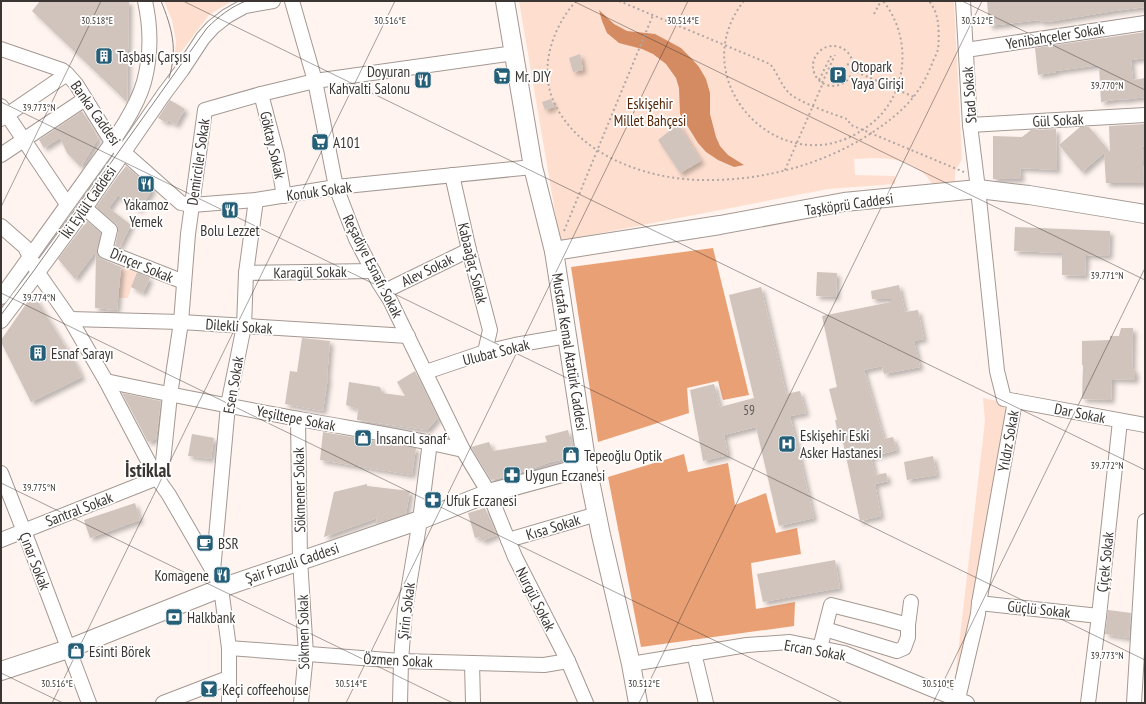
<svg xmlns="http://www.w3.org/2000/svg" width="1146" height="704" viewBox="0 0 1146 704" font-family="'PT Sans Narrow',sans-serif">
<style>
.green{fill:#fedfcf}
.forest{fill:#eaa075}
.water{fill:#d58b62}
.building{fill:#d0c4bd;filter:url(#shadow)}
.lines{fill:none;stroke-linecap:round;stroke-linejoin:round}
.minor-casing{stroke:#a49892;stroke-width:16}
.major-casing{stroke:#a49892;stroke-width:20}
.path{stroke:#afa7a3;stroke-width:2;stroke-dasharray:2 3;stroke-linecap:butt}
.minor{stroke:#fff;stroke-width:14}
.major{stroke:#fff;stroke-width:18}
.tram{stroke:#89817e;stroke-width:1}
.ticks{fill:none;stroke:#3b3633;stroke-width:1;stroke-opacity:0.45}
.labels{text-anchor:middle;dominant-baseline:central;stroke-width:3.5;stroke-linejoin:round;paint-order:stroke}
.number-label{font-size:13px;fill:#605a56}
.street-label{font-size:15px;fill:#3b3633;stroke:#fff}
.poi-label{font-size:15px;fill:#3b3633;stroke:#fff;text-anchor:start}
.park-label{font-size:15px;fill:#572807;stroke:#fff}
.district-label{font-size:19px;font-weight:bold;fill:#3b3633;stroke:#fff}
.ticks-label{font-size:10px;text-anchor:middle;fill:#3b3633;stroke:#fff;stroke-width:3.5;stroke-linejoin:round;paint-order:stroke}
</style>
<defs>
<filter id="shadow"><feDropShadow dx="3.5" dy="3.5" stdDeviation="2" flood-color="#0004"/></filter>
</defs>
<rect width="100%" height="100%" fill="#fff4ef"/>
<g class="green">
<path d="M164,1H232L209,15L174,61L176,41L172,20Z"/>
<path d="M519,1H954L962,159L955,172V182L933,185C930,181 927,176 923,173C900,155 881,158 854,159L855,175L895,176V184L828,189L560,241Z"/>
<path d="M122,263L138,267L128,298H118Z"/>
<path d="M983,398L1012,404L959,679H955L985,421Z"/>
</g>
<g class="forest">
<path d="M713,248L749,395L723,400L718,381L687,388L689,413L598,442L571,267Z"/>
<path d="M684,454L688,472L728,463L735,505L766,493L776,533L797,528L801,554L751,563L756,609L795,602L794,626L641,647L608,477Z"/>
</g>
<path class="water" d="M599,10L614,24L627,31L655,34L681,48L692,59L699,67L706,79L710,93V114L716,137L720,146L728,155L744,165L734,167L718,160L706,152L698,143L680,114L679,88L676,78L666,64L653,54L642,49L619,43L607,33L602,21Z"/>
<g class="building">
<path d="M40,1H129L127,102L32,11Z"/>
<path d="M987,1H1145V7L1114,11L1054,21L1041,22L1040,20L989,26Z"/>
<path d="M1145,32V58L1131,60L1133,80L1145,78V97L1122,100L1121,99L1101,102L1099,65L1056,71V72L1038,75L1035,48L1132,34Z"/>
<path d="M580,54L583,70L573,72L569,58Z"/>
<path d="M551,99L554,107L545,110L542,102Z"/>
<path d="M170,100L185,109L176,125L168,120L167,123L158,118Z"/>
<path d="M82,111L95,132L98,139L81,167L67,153L60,138L44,148L39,140Z"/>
<path d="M678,124L701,161L680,173L658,140Z"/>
<path d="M1145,124V146L1142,147L1144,183H1106L1104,153L1082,172L1059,145L1080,127H1089L1110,152L1109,126Z"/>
<path d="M1056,129L1057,170L1020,168L1021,179H993V136L1022,137L1031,130Z"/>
<path d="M126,166L153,189L139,210L118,195L109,208L131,225L119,248L115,246L118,232V227L116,224L96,207L118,176Z"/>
<path d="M87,221L101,233L97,249L98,256L102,259L121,267L117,310L95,308L96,251L75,279L58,259Z"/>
<path d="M1015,227L1110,231L1109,256L1086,255L1085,276L1062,275V253L1014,251Z"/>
<path d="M137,272L150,278L143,293L131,287Z"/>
<path d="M817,272L837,273L836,297L816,296Z"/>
<path d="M899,285L905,312L918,310L924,339L914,341L920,367L884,374L882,366L864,370L884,439L893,437L897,450L871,457L875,475L886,473L888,481L875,484L881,516L860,521L842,438H839L835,420H837L829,389L837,387L822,316L891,302V299H872L871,291Z"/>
<path d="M761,287L786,394L800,391L806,413L790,416L814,518L779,526L756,427L724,435L728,455L703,461L690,390L714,384L720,407L754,398L729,295Z"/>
<path d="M33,294L76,364L82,377L31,402L1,342V340Z"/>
<path d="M1121,328H1133L1132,369L1135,370V380L1112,379L1111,400L1082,399L1083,365H1082V341L1110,340V336H1119Z"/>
<path d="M302,338L330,341L327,377H328L323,411L285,404L290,371L297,372Z"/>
<path d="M415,371L438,418L427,430L357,420L358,409L346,405L349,382L380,387L382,393L405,396L397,382Z"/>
<path d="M122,393L161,401L156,439L148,442Z"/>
<path d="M568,430L574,457L551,462L516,474L491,480L471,447L489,442L493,451L547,442L545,436Z"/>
<path d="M323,432L416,448L412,475L320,460Z"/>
<path d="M192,434L214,438L211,459L188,456Z"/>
<path d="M933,456L937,475L907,480L904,462Z"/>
<path d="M367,484V486L410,491L406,514L376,524L377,518L324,537L334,492Z"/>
<path d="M135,503L140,520L90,538L84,520Z"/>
<path d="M485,508L497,535L482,541L480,537L475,538L468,513Z"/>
<path d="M835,560L840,588L763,602L757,574Z"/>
<path d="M1108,610L1131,613L1129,638L1105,634Z"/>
</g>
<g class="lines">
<defs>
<g id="minor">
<path d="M292,1L315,81L336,187L356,239L379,283L390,300L463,450L489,493L515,557L568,661L586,703"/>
<path d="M1,49L62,70L67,74L76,84L112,142L181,203L192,205L256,200L336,187L533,167"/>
<path d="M966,50L1145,23"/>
<path d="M261,94L277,155L284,196"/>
<path d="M1,106L67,204"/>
<path d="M1,119L67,74"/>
<path d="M970,125L1145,115"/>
<path d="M1,155L85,99"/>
<path d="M452,175L469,250L490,330L485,352"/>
<path d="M85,208L110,230L105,251L184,282"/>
<path d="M1,226L25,247L38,273L70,319L106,381L157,478L169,495L213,571L221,588L229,648V703"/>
<path d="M246,273L373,271"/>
<path d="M385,291L469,250"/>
<path d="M1,297C30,257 59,216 88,176C107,149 135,114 144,82C151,56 151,28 145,1"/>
<path d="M70,319L181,322L408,336"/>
<path d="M1,321L36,275L81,214L164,94L182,70L203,38L213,27L227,16L245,6L273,1"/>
<path d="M426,372L485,352L515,345L567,336"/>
<path d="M106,381C170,395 235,407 299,419C354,429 409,437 463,450"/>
<path d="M1015,401L1145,425"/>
<path d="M298,419L300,560L306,654L301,703"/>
<path d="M1,473L29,544L89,703"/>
<path d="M157,478L163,462L170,395L181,322L188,234L205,110L261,94L315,81L514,53"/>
<path d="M1,540L157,478"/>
<path d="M508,540L597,514"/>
<path d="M213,571L228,405L244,326L246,273L256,200"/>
<path d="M979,603L1099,616"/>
<path d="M825,629L897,651L904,648L908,637V625L911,602"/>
<path d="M229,648L401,661L544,665L568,661"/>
<path d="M820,648L831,605L879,617L908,625"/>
<path d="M694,653L706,703"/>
<path d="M472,663L473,703"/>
<path d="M631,664L747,645L790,642L844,653L936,691L967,703"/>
<path d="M958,699L978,614L979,603L1015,401L1004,399L997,371L978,189L970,125L963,1"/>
<path d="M163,703L228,678"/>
<path d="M400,703L401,661L405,609L420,520L430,442"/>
<path d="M1088,703L1099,616L1120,421"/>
<path d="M1134,703L1145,521"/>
</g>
<g id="major">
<path d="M505,1L533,167L554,251L587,466L601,535L631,664L638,703"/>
<path d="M554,251L720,225L844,202L978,189L1029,195L1145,214"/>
<path d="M1,671L68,649L221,588L420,520L489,493L587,466"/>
</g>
</defs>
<use href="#minor" class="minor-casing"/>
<use href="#major" class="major-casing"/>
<g class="path">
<path d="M576,1C553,27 539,66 553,100C565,128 589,148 617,161C647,175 681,181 714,180C775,179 839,159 887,122C895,116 903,109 910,101C920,90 928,75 933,61C935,57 937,53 938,49C939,43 939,24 937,18C936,12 933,6 929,1"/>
<path d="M619,1L770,64C777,72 780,83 788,92C797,102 833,114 847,119L851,125L863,130L964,172"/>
<path d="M744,1C681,80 781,186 864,129C881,118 894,101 899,81C907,54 901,23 883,1"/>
<path d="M874,14L881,1"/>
<circle cx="833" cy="66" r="20"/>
<path d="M847,64L853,67"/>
<path d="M852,70L914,97"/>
<path d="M819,80L832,54"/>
<path d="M822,83L835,55"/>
<path d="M785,170L823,83"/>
<path d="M564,231L653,15"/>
</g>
<use href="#minor" class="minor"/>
<use href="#major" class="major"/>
<g class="tram">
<path d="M161,1C172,28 178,49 169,78"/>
<path d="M1,315L35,269L207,28C218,17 232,6 246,1"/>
</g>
</g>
<path class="ticks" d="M183,1L1145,470M573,1L1145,280M962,1L1145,90M1,102L1145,660M1,207L101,1M1,293L843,703M1,483L453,703M1,673L63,703M52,703L395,1M346,703L688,1M639,703L982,1M933,703L1145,268"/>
<defs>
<symbol id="building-square" viewBox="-11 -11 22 22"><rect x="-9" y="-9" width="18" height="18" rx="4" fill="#245e77" stroke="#fff"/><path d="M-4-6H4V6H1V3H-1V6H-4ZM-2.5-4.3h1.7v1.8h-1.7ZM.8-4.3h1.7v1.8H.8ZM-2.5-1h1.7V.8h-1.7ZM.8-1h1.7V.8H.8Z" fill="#fff"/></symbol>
<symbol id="parking-square" viewBox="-11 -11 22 22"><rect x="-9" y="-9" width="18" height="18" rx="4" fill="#245e77" stroke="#fff"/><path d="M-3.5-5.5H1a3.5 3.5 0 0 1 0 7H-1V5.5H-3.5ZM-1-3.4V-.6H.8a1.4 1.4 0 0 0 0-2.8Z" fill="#fff"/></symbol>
<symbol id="supermarket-square" viewBox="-11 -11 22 22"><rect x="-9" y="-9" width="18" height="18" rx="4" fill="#245e77" stroke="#fff"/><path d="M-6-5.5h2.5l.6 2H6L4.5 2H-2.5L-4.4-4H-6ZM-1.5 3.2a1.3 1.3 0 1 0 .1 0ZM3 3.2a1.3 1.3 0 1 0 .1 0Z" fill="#fff"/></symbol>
<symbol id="restaurant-square" viewBox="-11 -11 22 22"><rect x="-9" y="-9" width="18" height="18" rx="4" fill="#245e77" stroke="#fff"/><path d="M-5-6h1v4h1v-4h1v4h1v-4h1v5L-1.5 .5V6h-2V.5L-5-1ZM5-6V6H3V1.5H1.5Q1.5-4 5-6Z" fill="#fff"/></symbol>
<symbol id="shop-square" viewBox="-11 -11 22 22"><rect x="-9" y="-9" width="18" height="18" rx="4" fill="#245e77" stroke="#fff"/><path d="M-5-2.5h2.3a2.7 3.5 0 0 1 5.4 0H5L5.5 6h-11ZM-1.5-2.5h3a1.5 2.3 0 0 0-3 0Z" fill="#fff"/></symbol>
<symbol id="hospital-square" viewBox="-11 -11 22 22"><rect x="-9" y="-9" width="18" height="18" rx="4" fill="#245e77" stroke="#fff"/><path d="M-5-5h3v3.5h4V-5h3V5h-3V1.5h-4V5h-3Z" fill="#fff"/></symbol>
<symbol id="pharmacy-square" viewBox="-11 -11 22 22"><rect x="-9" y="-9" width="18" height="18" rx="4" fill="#245e77" stroke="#fff"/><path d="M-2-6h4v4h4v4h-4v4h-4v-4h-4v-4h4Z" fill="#fff"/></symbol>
<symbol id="cafe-square" viewBox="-11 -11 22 22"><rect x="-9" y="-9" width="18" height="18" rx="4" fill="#245e77" stroke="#fff"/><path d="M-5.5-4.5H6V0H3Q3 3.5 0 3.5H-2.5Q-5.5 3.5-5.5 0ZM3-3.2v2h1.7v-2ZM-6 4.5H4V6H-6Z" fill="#fff"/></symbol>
<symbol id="bank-square" viewBox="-11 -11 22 22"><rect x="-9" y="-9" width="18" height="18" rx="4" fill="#245e77" stroke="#fff"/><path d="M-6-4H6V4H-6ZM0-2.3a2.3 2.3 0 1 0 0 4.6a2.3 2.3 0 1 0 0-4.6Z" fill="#fff"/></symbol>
<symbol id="bar-square" viewBox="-11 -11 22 22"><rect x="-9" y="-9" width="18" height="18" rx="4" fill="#245e77" stroke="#fff"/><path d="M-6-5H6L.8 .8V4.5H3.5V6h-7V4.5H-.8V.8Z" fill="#fff"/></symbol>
</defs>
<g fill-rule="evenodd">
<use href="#building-square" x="94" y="46" width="20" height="20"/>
<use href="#parking-square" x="828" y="65" width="20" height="20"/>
<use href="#supermarket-square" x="492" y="66" width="20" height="20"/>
<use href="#restaurant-square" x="413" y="70" width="20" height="20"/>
<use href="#supermarket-square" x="310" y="132" width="20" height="20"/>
<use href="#restaurant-square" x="136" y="174" width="20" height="20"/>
<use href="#restaurant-square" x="220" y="200" width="20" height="20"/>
<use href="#building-square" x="28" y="343" width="20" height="20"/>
<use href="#shop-square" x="353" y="428" width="20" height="20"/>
<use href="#hospital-square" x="777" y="434" width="20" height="20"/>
<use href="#shop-square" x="561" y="445" width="20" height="20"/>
<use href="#pharmacy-square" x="502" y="465" width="20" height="20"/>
<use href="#pharmacy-square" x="423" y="490" width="20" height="20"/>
<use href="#cafe-square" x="195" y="533" width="20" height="20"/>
<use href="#restaurant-square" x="212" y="565" width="20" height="20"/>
<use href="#bank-square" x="164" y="607" width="20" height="20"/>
<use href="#shop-square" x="66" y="641" width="20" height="20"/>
<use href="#bar-square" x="199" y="679" width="20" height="20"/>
</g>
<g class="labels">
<g class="number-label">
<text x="749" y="410">59</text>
</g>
<g class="street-label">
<text transform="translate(1055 36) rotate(-9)">Yenibahçeler Sokak</text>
<text transform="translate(969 95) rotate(-94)">Stad Sokak</text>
<text transform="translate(96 113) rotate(55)">Banka Caddesi</text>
<text transform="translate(1058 120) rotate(-3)">Gül Sokak</text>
<text transform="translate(273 145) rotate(77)">Göktay Sokak</text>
<text transform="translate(198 162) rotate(-82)">Demirciler Sokak</text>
<text transform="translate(319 191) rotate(-8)">Konuk Sokak</text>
<text transform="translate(88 202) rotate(-55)">İki Eylül Caddesi</text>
<text transform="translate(849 204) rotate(-8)">Taşköprü Caddesi</text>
<text transform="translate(473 263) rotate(76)">Kabaağaç Sokak</text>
<text transform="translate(142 265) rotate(23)">Dinçer Sokak</text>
<text transform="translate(373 266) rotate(63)">Reşadiye Esnafı Sokak</text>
<text transform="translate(427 270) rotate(-26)">Alev Sokak</text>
<text transform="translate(310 272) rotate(-1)">Karagül Sokak</text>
<text transform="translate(239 326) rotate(4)">Dilekli Sokak</text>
<text transform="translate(496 352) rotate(-14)">Ulubat Sokak</text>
<text transform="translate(570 352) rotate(81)">Mustafa Kemal Atatürk Caddesi</text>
<text transform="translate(233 385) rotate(-80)">Esen Sokak</text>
<text transform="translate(1080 413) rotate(11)">Dar Sokak</text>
<text transform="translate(296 418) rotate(11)">Yeşiltepe Sokak</text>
<text transform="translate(1008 441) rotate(-80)">Yıldız Sokak</text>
<text transform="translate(299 490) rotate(-91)">Sökmener Sokak</text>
<text transform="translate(79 509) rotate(-21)">Santral Sokak</text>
<text transform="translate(553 527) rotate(-17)">Kısa Sokak</text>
<text transform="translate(35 561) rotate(69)">Çınar Sokak</text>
<text transform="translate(1105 562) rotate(-84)">Çiçek Sokak</text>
<text transform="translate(292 563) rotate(-19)">Şair Fuzuli Caddesi</text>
<text transform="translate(536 599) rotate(63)">Nurgül Sokak</text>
<text transform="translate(1039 609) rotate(6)">Güçlü Sokak</text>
<text transform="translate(406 611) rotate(-83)">Şirin Sokak</text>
<text transform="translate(303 632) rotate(-91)">Sökmen Sokak</text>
<text transform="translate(815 650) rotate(10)">Ercan Sokak</text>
<text transform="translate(398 660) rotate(3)">Özmen Sokak</text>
</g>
<g class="poi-label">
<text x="117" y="56">Taşbaşı Çarşısı</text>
<text x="851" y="66">Otopark<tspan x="851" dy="17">Yaya Girişi</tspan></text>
<text x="410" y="71" text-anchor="end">Doyuran<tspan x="410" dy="17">Kahvalti Salonu</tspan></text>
<text x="515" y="76">Mr. DIY</text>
<text x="333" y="142">A101</text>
<text x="146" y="204" text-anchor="middle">Yakamoz<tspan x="146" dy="17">Yemek</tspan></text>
<text x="230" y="230" text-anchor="middle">Bolu Lezzet</text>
<text x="51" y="353">Esnaf Sarayı</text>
<text x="800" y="435">Eskişehir Eski<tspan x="800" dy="17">Asker Hastanesi</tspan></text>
<text x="376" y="438">İnsancıl sanaf</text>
<text x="584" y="455">Tepeoğlu Optik</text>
<text x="525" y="475">Uygun Eczanesi</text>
<text x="446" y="500">Ufuk Eczanesi</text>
<text x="218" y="543">BSR</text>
<text x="209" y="575" text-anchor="end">Komagene</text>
<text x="187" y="617">Halkbank</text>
<text x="89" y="651">Esinti Börek</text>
<text x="222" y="689">Keçi coffeehouse</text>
</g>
<g class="park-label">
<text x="650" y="103">Eskişehir<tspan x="650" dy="17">Millet Bahçesi</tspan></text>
</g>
<g class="district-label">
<text x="148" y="470">İstiklal</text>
</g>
</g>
<g class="ticks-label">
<text x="97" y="24">30.518°E</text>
<text x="390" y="24">30.516°E</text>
<text x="683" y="24">30.514°E</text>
<text x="977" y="24">30.512°E</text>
<text x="1107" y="89">39.770°N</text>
<text x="39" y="111">39.773°N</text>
<text x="1107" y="279">39.771°N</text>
<text x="39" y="301">39.774°N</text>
<text x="1107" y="469">39.772°N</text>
<text x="39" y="491">39.775°N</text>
<text x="1107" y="659">39.773°N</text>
<text x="57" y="687">30.516°E</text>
<text x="351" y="687">30.514°E</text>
<text x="644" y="687">30.512°E</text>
<text x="938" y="687">30.510°E</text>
</g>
<rect width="1146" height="704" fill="none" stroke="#3b3633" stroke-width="4"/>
</svg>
